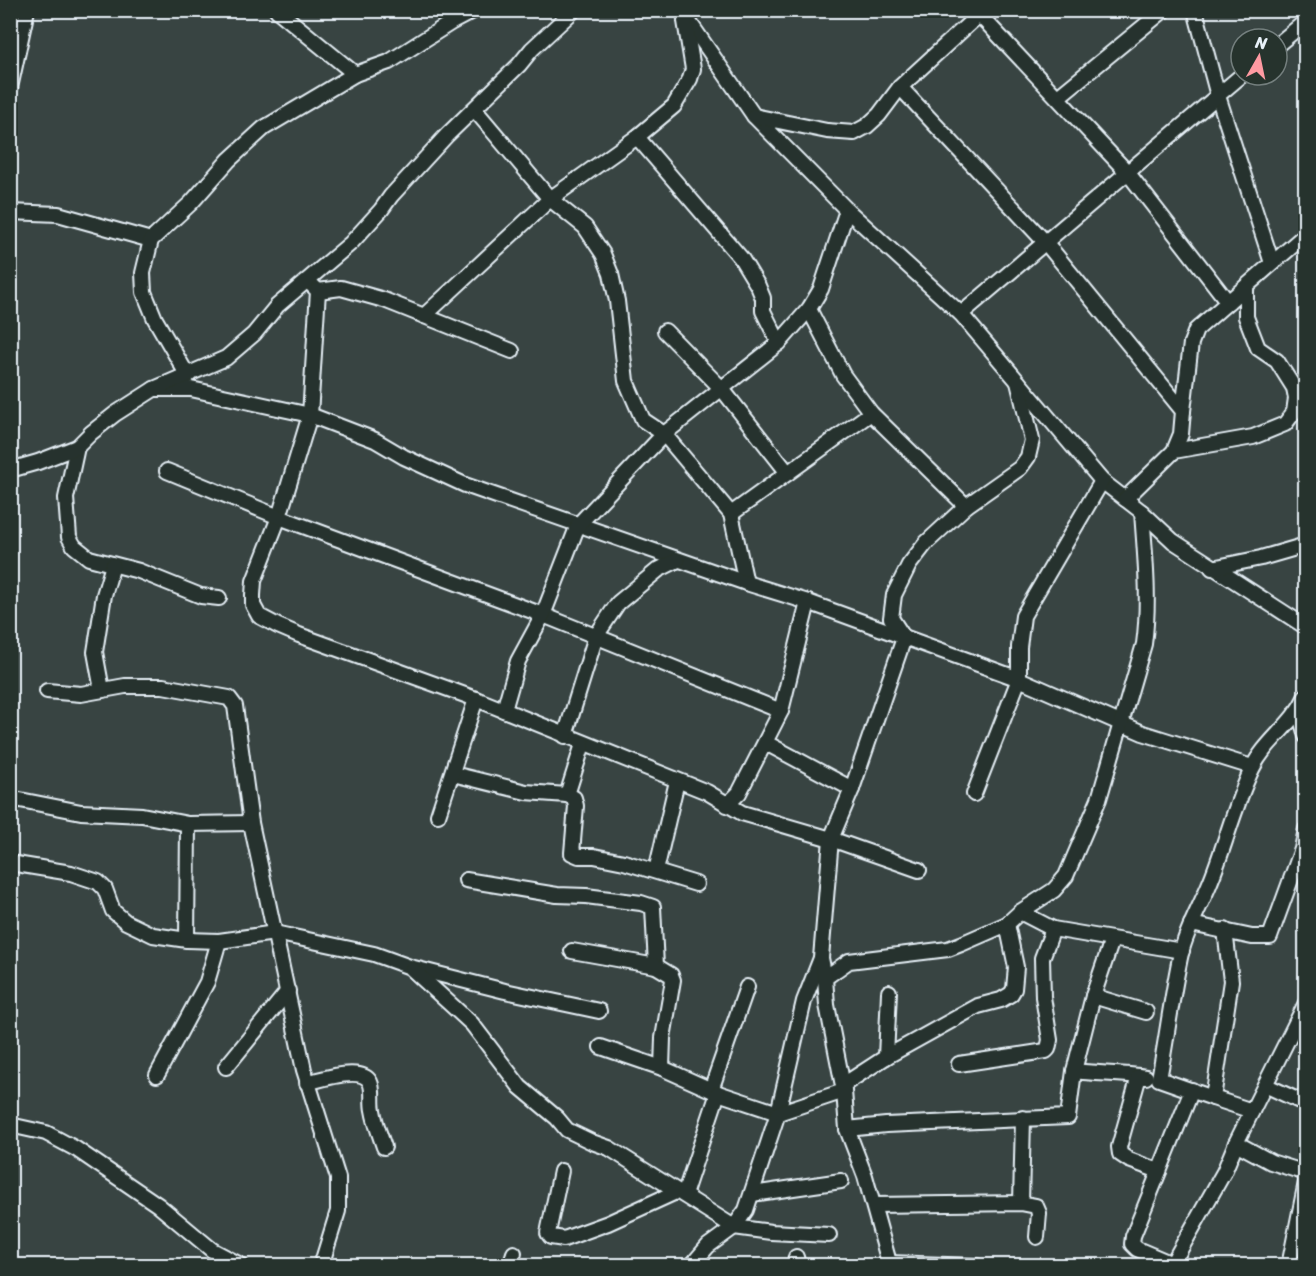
<svg xmlns="http://www.w3.org/2000/svg" width="1316" height="1276" viewBox="0 0 1316 1276" font-family="Sriracha,sans-serif">
<style>
.lines{fill:none;stroke-linecap:round;stroke-linejoin:round}
.minor-casing{stroke:#e8f1f8;stroke-width:18}
.minor{stroke:#26332d;stroke-width:14}
</style>
<rect width="100%" height="100%" fill="#384442"/>
<filter id="ink" filterUnits="userSpaceOnUse"><feTurbulence type="fractalNoise" baseFrequency=".0167" numOctaves="2"/><feDisplacementMap in="SourceGraphic" scale="12" xChannelSelector="R" yChannelSelector="G"/><feConvolveMatrix kernelMatrix="1 2 1 2 8 2 1 2 1" color-interpolation-filters="sRGB"/></filter>
<g filter="url(#ink)">
<g class="lines">
<defs>
<g id="minor">
<path d="M277,10L355,74"/>
<path d="M681,10L754,116L847,210L961,314L1102,481L1142,512L1173,541L1306,627"/>
<path d="M975,10L1128,173L1228,302"/>
<path d="M1195,10L1218,96L1272,263"/>
<path d="M1277,45L1306,21"/>
<path d="M900,87L1046,243L1183,411L1181,434L1174,451L1125,499"/>
<path d="M10,88L27,10"/>
<path d="M1058,97L1164,10"/>
<path d="M475,110L550,199L585,227L603,254L611,274L617,301L626,381L643,420L664,434L731,514L746,583"/>
<path d="M754,116L827,131L854,133L867,126L879,115L900,87L984,10"/>
<path d="M637,137L741,258L758,286L763,298V311L779,343"/>
<path d="M10,212L58,214L151,240"/>
<path d="M308,281L318,291L310,415L279,517L254,581L253,595V605L259,616L278,626L299,635L476,699L707,792L742,813L831,839L919,870"/>
<path d="M318,291L341,288L384,300L512,351"/>
<path d="M809,309L843,375L871,413L966,506"/>
<path d="M961,314L1242,75"/>
<path d="M424,316L550,199L637,137L674,106L690,79L693,69L685,21"/>
<path d="M665,331L722,389L788,473"/>
<path d="M188,376L155,319L144,292L143,273L151,240L191,203L229,160L264,128L355,74L389,62L452,22L475,10"/>
<path d="M154,389H191L310,415L375,440L404,457L465,485L746,583L808,602L1019,679L1143,733L1252,767"/>
<path d="M1183,411L1191,343L1196,330L1306,234"/>
<path d="M77,447L66,498L69,537L74,546L89,558L139,571L201,596L219,598"/>
<path d="M1174,451L1253,437L1285,424L1294,412L1296,398L1294,388L1277,361L1258,348L1246,317V287"/>
<path d="M10,470L38,462L77,447L91,433L115,414L154,389L226,358L254,334L277,306L351,243L381,210L391,196L447,135L519,65L532,49L574,10"/>
<path d="M167,471L279,517L543,615L781,711"/>
<path d="M731,514L871,413"/>
<path d="M1212,568L1261,558L1306,545"/>
<path d="M102,690L95,652L104,595L113,565"/>
<path d="M47,691L81,694L125,686H163L229,698L235,706L251,823L304,1070L338,1178V1211L321,1266"/>
<path d="M504,710L518,661L543,615L578,525L664,434L779,343L809,309L821,289L847,210"/>
<path d="M1299,711L1306,736"/>
<path d="M565,736L596,636L618,603L658,570L678,560"/>
<path d="M766,743L852,789"/>
<path d="M453,774L526,792L567,795L583,744"/>
<path d="M974,794L1019,679V647L1023,616L1102,481"/>
<path d="M567,795L574,798L576,806L572,853L579,856H594L624,862L696,884"/>
<path d="M10,798L81,812L142,815L188,824L251,823"/>
<path d="M727,805L739,793L781,711L808,602"/>
<path d="M438,815L476,699"/>
<path d="M10,863L71,873L98,882L105,889L113,911L126,922L153,935L187,940L219,941L275,933L374,954L410,967L505,991L599,1011"/>
<path d="M656,871L677,781"/>
<path d="M466,880L557,895L586,896L641,903L653,907L656,966"/>
<path d="M1020,912L1053,929L1182,951"/>
<path d="M1191,924L1252,937H1270L1302,849L1306,829"/>
<path d="M1225,930L1231,981L1213,1098L1252,1111"/>
<path d="M187,940L188,824"/>
<path d="M572,951L656,966L671,975L673,980L663,1038L662,1068"/>
<path d="M412,969L472,1024L520,1087L557,1118L567,1130L592,1142L609,1148L734,1227L771,1232L829,1235"/>
<path d="M825,978L849,961L948,949L961,944L1007,924L1020,912L1054,890L1066,876L1099,799L1144,644C1150,600 1145,556 1142,512"/>
<path d="M1093,996L1146,1012"/>
<path d="M601,1047L662,1068L718,1093L778,1113L804,1001L821,958"/>
<path d="M886,1057L889,992"/>
<path d="M959,1064L1046,1051L1048,1049L1050,1040L1043,997L1042,958L1053,929"/>
<path d="M226,1067L288,991"/>
<path d="M1074,1071C1098,1074 1122,1073 1146,1077"/>
<path d="M157,1075L207,982L219,941"/>
<path d="M1139,1076L1119,1147L1120,1154L1129,1160L1159,1171"/>
<path d="M307,1083C321,1079 362,1066 370,1082C374,1090 371,1102 373,1110C375,1123 380,1135 384,1147"/>
<path d="M843,1085L886,1057L978,1006L1001,1000L1011,994L1014,989L1016,967L1007,924"/>
<path d="M1265,1085L1306,1104"/>
<path d="M711,1090L747,987"/>
<path d="M1213,1098L1159,1079C1167,1037 1172,994 1181,953C1187,929 1200,907 1209,885C1225,847 1234,806 1252,769C1265,741 1293,725 1306,696"/>
<path d="M10,1125L46,1133L76,1149L158,1205L212,1250L242,1266"/>
<path d="M847,1129L886,1125L1068,1117L1074,1071L1093,996L1112,940"/>
<path d="M1236,1143L1271,1162L1306,1173"/>
<path d="M561,1171L548,1233L551,1237L564,1239L608,1223L676,1192"/>
<path d="M752,1194L841,1181"/>
<path d="M684,1195L718,1093"/>
<path d="M1021,1203L1023,1118"/>
<path d="M874,1205L1021,1203L1036,1206L1039,1213L1037,1237"/>
<path d="M796,1257L798,1266"/>
<path d="M889,1263L976,1266"/>
<path d="M510,1266L514,1253"/>
<path d="M691,1266L708,1246L734,1227L746,1210L778,1113L844,1091"/>
<path d="M890,1266L865,1176L847,1129L844,1091L827,1005L825,978L821,958L831,839L852,789L904,638L891,618L894,595L909,565L926,543L966,506L1020,468L1028,457L1032,440L1018,382"/>
<path d="M1171,1266L1224,1172L1236,1143L1306,1003"/>
<path d="M1177,1266L1137,1249L1132,1244L1133,1236L1192,1090"/>
<path d="M1289,1266L1306,1182"/>
</g>
</defs>
<use href="#minor" class="minor-casing"/>
<use href="#minor" class="minor"/>
</g>
</g>
<rect width="1316" height="1276" fill="none" stroke="#26332d" stroke-width="36"/>
<rect x="18" y="18" width="1280" height="1240" fill="none" stroke="#e8f1f8" stroke-width="2" filter="url(#ink)"/>
<g transform="translate(1259 57) rotate(9)"><circle r="28" fill="#26332d" stroke="#747f7e" stroke-width="1.5"/>
<path d="M0-4.5L10 22L0 15L-10 22Z" fill="#ff9aa2"/>
<text y="-9" font-size="16" font-weight="bold" text-anchor="middle" fill="#e8f1f8">N</text>
</g>
</svg>
